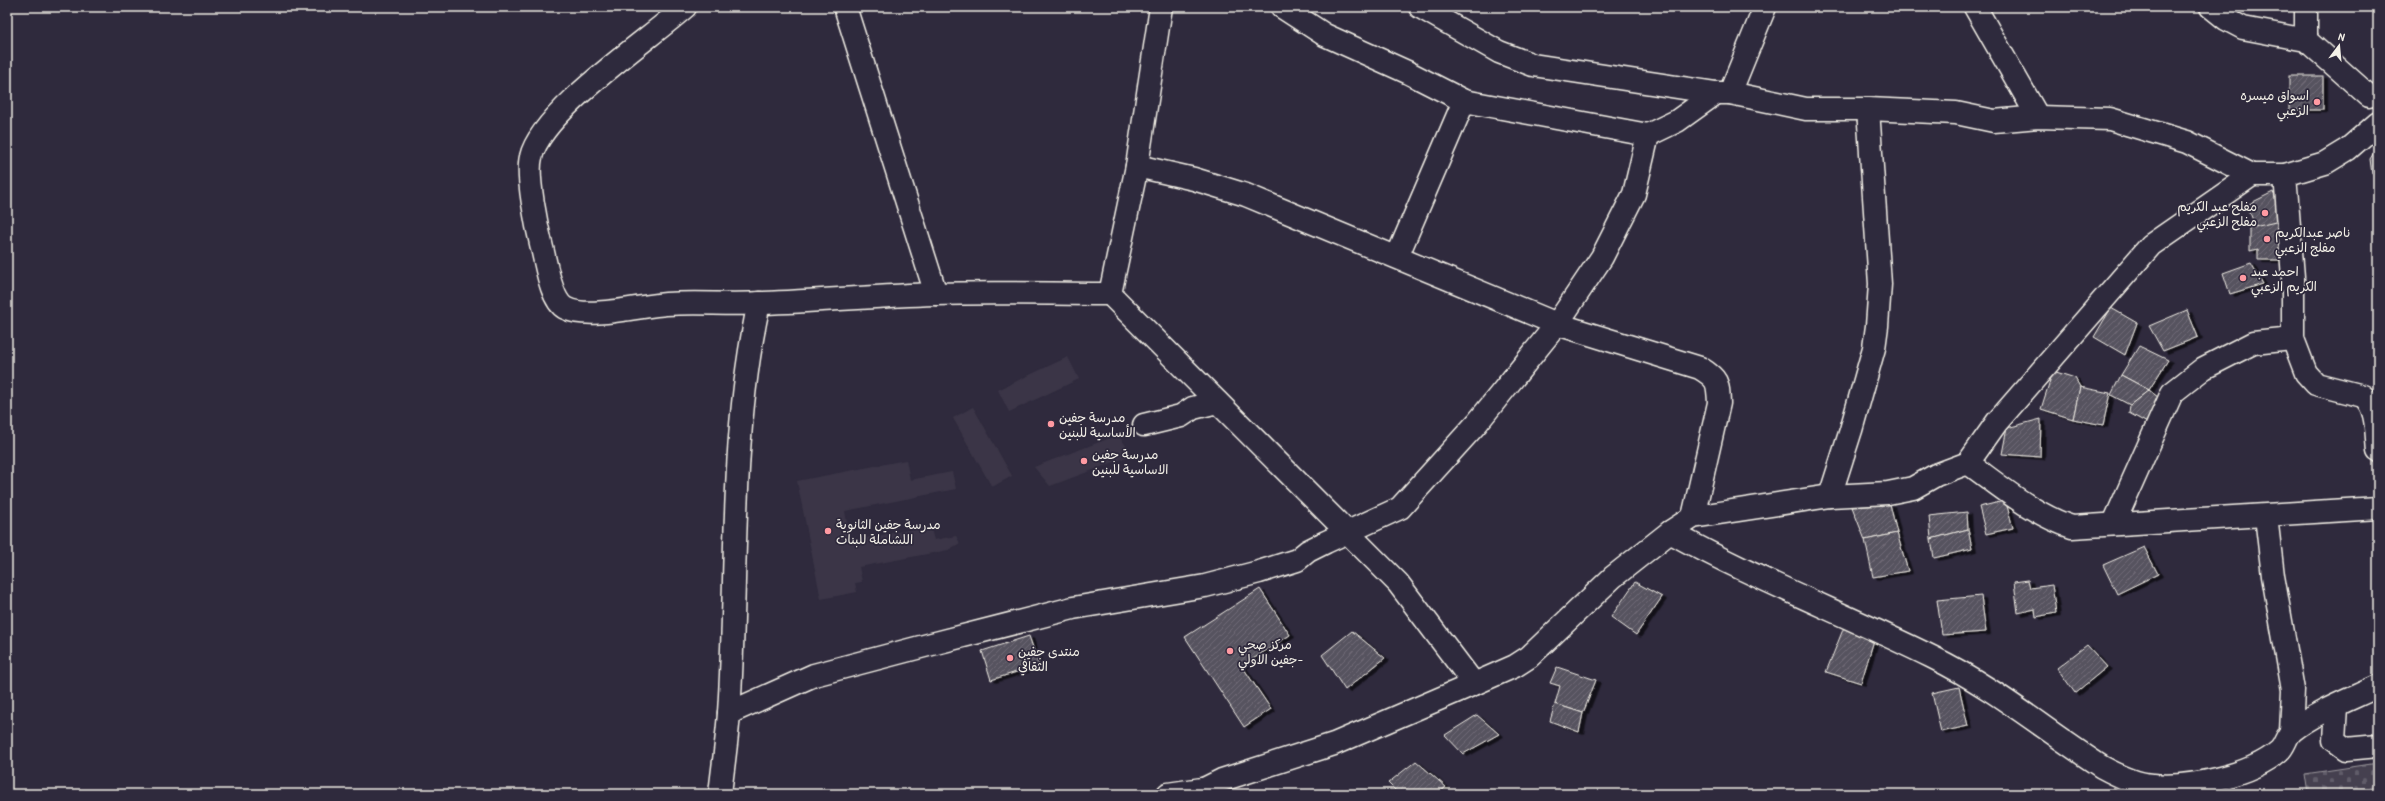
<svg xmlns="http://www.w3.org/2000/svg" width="2385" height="801" viewBox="0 0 2385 801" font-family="'Patrick Hand','Playpen Sans Arabic',sans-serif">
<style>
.built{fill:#3b3647}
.cemetery{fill:url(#cemetery-stones);stroke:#9c989c}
.building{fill:url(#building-hatch);stroke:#f4f1e8;filter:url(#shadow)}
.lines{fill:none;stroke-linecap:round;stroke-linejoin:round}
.minor-casing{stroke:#f4f1e8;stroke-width:25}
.minor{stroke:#2f2a3d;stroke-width:22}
.poi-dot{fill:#ff9aa2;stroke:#2f2a3d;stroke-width:1.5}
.labels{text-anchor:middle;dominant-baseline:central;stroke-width:3.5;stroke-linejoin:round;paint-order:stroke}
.poi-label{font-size:13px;fill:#f4f1e8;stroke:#2f2a3d;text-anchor:start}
</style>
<defs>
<pattern id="cemetery-stones" width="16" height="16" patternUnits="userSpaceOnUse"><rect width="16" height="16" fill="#454050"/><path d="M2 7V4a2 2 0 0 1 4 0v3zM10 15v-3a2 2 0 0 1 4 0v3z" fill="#605c69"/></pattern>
<pattern id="building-hatch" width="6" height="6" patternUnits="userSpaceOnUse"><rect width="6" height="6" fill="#56525f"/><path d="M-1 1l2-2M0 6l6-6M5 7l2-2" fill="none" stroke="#6f6b76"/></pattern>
<filter id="shadow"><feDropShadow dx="4.5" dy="2.5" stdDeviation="0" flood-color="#0009"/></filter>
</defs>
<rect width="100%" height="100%" fill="#2f2a3d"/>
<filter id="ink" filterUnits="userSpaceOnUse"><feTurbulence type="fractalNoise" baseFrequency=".025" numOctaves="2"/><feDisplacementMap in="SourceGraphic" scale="8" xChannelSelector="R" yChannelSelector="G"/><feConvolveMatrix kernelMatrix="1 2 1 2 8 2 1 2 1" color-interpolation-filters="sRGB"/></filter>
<g filter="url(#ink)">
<g class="built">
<path d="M1068,357L1079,379L1009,412L998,390Z"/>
<path d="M973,407L1012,476L992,487L953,418Z"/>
<path d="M1118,435L1133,455L1050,486L1034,467Z"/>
<path d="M906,460L910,480L952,472L956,489L845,511L850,541L930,526L934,540L956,536L960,543L948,550L859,567L862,582L855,583L857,592L821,599L797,481Z"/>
</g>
<path class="cemetery" d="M2378,763V794H2308L2305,774Z"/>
<g class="building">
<rect x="2289" y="76" width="34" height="34"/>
<path d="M2378,146V173L2372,174L2370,159Z"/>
<path d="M2273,192L2284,220L2256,228L2247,205Z"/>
<path d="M2284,220L2283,260H2258V249L2250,251V228Z"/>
<path d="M2251,263L2263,284L2230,294L2223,273Z"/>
<path d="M2111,308L2137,323L2125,355L2094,337Z"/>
<path d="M2187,310L2198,337L2163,351L2149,326Z"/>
<path d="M2139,346L2168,360L2149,390L2121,375Z"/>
<path d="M2053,371L2075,378L2080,387L2073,419L2041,409Z"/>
<path d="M2121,375L2149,390L2130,405L2111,395Z"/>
<path d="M2080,387L2110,393L2103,425L2073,419Z"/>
<path d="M2149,390L2164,402L2151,425L2129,413L2130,405Z"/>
<path d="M2041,419L2040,457L2002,454L2007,428Z"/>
<path d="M2012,499L2007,506L2013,528L1986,534L1979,507Z"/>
<path d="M1890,504L1897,533L1865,540L1852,507Z"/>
<path d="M1967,512L1968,529L1931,539L1929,516Z"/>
<path d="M1968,529L1972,549L1934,558L1931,539Z"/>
<path d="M1897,533L1908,571L1873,577L1865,540Z"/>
<path d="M2144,547L2158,574L2117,594L2103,565Z"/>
<path d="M2028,580L2030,588L2052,585L2056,613L2036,617L2035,609L2018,613L2014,582Z"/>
<path d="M1635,582L1662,597L1636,635L1611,617Z"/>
<path d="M1260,589L1290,635L1242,666L1271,709L1244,727L1185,637Z"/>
<path d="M1981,596L1986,632L1942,635L1937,600Z"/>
<path d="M1844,627L1874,640L1861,683L1826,672Z"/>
<path d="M1352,631L1385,658L1345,690L1322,655Z"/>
<path d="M1029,636L1039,665L991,680L982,651Z"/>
<path d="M2087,645L2107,667L2075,693L2057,668Z"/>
<path d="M1557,667L1596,680L1583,713L1555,704L1560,686L1550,683Z"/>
<path d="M1959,687L1968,726L1941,732L1932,693Z"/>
<path d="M1555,704L1583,713L1579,732L1550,721Z"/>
<path d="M1477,715L1499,734L1463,754L1445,735Z"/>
<path d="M1416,761L1446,787L1438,794H1399L1388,783Z"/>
</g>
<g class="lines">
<defs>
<g id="minor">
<path d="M685,7C648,40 541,112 531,157C526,176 537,228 542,248C546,263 551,300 565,308C587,320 640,306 666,304C698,302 730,305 763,303C820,301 877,296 934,294C993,292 1052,294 1110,294"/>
<path d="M845,7L936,294"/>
<path d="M1161,7L1137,166L1110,294L1398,583L1474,684L1515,666L1529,657L1613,577L1670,532L1693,517L1830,496L1888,493L1913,488L1936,475L1968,463L1997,422L2151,245L2252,175H2285L2325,163L2348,149L2378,123"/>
<path d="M1282,7L1325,35L1407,72L1464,101L1648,135L1677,121L1716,93"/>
<path d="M1420,7L1499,52L1533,65L1716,93H1730L1806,109H1868L1956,113L1994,121L2038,117L2110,119L2187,142L2252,175"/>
<path d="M1975,7L2038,117"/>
<path d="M2211,7L2226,19L2243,28L2306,40L2369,96"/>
<path d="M2306,40V7"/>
<path d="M1730,93L1765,7"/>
<path d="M1137,166L1194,179L1246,195L1557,324L1700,368C1718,379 1718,382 1719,403L1693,517"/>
<path d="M2285,175L2293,277V339L2306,373L2316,384L2363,396C2378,408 2376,434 2378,451"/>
<path d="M1397,257L1464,101"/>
<path d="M1144,425L1181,416L1193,408L1217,402"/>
<path d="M1968,463C2000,486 2034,515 2072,527L2378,508"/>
<path d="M1830,496L1851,430L1874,348L1877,326L1880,284L1868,109"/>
<path d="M2266,516L2273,576L2293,690L2291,732"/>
<path d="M2114,523L2172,393L2204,368L2253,343L2293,339"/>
<path d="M1670,532C1755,579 1845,614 1932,657C1992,686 2045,730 2102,767C2117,775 2135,784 2152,785C2187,789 2252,775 2279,751C2285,746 2286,736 2292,731C2316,712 2351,699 2378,686"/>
<path d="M2336,706L2334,740L2346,749L2378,746"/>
<path d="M729,713L814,675L928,645L1073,608L1205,586L1259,572L1297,560L1308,551L1326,542L1400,508L1477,423L1557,324L1602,257L1634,194L1648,135"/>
<path d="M720,794C723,767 727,740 729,713C738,576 729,438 759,303"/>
<path d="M1168,794L1202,789"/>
<path d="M1194,794L1222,780L1334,744L1474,684"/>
</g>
</defs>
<use href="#minor" class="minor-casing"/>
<use href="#minor" class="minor"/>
</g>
</g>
<g class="poi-dot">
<circle cx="2317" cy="102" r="4"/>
<circle cx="2265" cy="213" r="4"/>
<circle cx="2267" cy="239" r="4"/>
<circle cx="2243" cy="278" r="4"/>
<circle cx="1051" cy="424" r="4"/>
<circle cx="1084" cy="461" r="4"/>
<circle cx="828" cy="531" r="4"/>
<circle cx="1230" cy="651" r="4"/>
<circle cx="1010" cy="658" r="4"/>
</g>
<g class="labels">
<g class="poi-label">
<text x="2309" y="95" text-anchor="end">اسواق ميسره<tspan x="2309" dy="15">الزعبي</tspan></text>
<text x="2257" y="206" text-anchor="end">مفلح عبد الكريم<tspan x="2257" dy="15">مفلح الزعبي</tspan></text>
<text x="2275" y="232">ناصر عبدالكريم<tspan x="2275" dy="15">مفلج الزعبي</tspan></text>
<text x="2251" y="271">احمد عبد<tspan x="2251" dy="15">الكريم الزعبي</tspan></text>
<text x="1059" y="417">مدرسة جفين<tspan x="1059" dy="15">الأساسية للبنين</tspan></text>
<text x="1092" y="454">مدرسة جفين<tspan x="1092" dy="15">الاساسية للبنين</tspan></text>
<text x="836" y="524">مدرسة جفين الثانوية<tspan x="836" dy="15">اللشاملة للبنات</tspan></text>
<text x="1238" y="644">مركز صحي<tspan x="1238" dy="15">جفين الاولي-</tspan></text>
<text x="1018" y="651">منتدى جفين<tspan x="1018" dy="15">الثقافي</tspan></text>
</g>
</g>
<rect width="2385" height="801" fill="none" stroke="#2f2a3d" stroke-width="24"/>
<rect x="12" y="12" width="2361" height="777" fill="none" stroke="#f4f1e8" stroke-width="1.5" filter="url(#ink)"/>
<g transform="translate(2339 46) rotate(16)" stroke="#2f2a3d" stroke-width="3" paint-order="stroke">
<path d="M0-3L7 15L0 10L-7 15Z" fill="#f4f1e8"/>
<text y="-6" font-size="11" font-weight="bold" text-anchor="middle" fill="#f4f1e8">N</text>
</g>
</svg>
